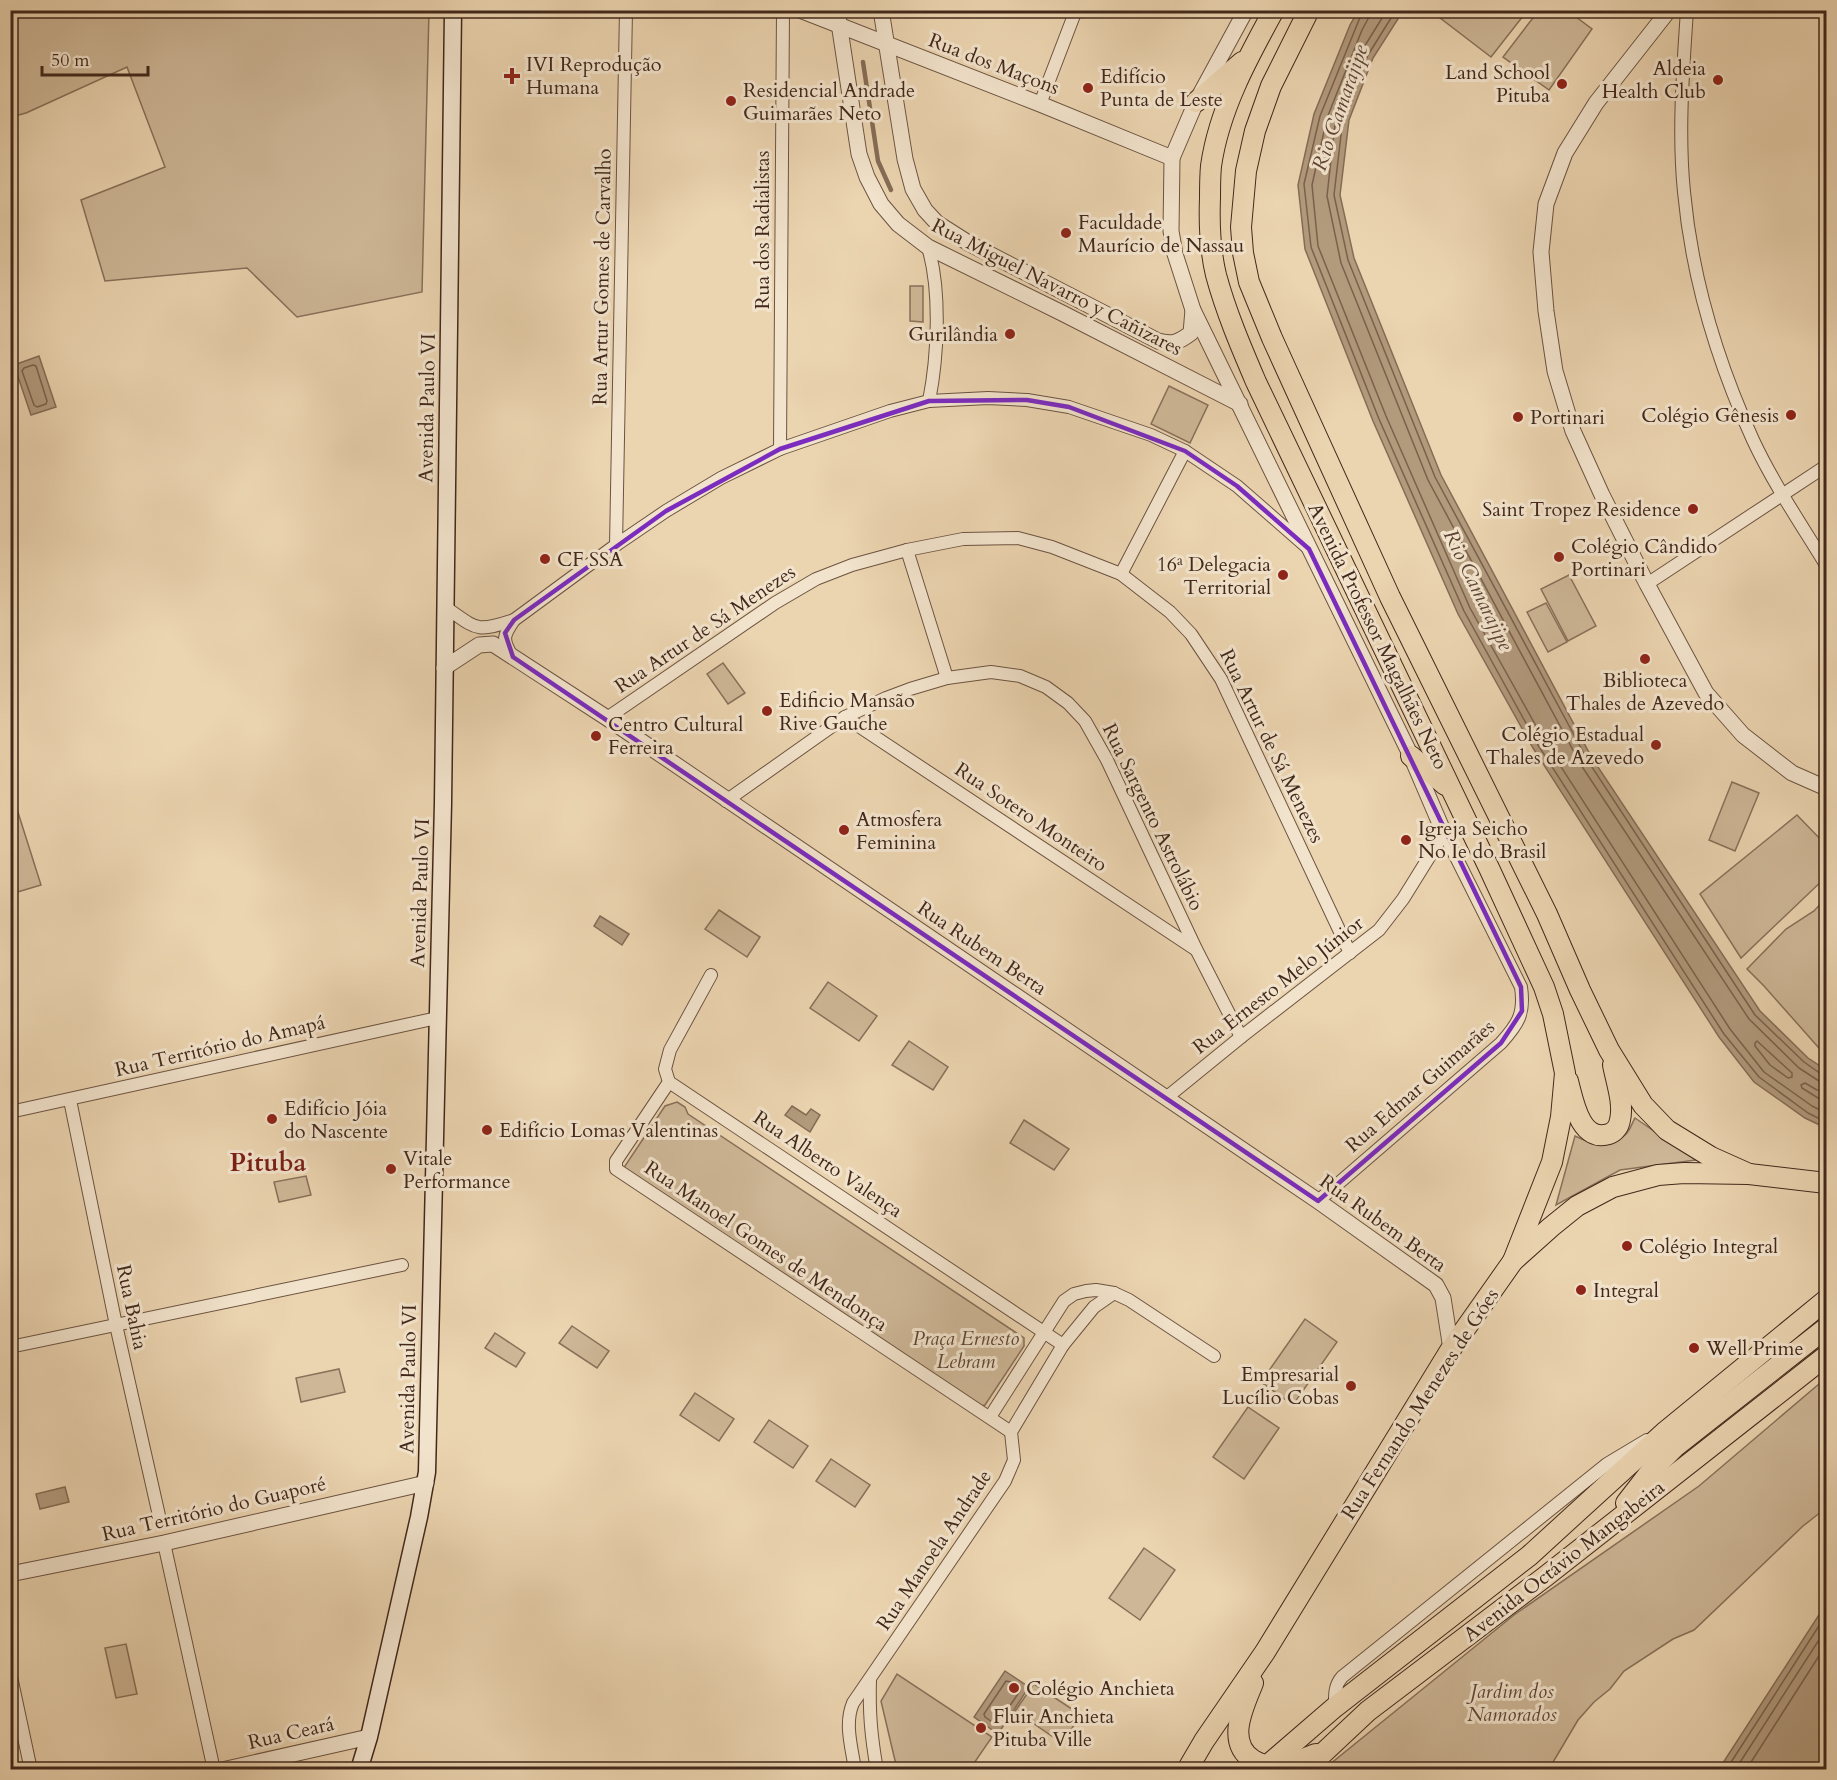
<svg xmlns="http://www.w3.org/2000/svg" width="1837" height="1780" viewBox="0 0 1837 1780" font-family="Cardo,serif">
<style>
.green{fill:#ceb797;stroke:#887059;stroke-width:1.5}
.water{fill:#b29a7d;stroke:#856c56;stroke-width:1.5}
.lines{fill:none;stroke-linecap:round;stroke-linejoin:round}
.shore{stroke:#7a614c;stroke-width:1.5}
.stream{stroke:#856c56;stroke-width:4.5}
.minor-casing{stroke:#6c5340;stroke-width:14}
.tertiary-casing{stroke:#6c5340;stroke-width:17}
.secondary-casing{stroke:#42281b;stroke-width:19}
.primary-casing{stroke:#42281b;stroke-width:22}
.minor{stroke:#f2e3cc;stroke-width:12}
.tertiary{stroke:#f2e3cc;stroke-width:15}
.secondary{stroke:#f2e3cc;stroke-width:16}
.primary{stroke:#ebd4b0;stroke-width:20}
.marked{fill:none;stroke:#7b2cbf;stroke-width:4.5;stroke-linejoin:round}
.poi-dot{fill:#8f2418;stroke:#f2e3cc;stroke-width:2}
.labels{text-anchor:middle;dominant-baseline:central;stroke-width:6;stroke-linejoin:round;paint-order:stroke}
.poi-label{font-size:20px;fill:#42281b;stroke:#f2e3cc;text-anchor:start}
.street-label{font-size:20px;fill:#42281b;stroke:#f2e3cc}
.park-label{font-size:20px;font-style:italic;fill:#5e4534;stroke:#f2e3cc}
.water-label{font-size:21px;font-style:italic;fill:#5e4434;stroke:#f2e3cc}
.district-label{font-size:26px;font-weight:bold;fill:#7a1f14;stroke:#f2e3cc}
</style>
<rect width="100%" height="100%" fill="#ebd4b0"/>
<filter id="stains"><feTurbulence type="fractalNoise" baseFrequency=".00333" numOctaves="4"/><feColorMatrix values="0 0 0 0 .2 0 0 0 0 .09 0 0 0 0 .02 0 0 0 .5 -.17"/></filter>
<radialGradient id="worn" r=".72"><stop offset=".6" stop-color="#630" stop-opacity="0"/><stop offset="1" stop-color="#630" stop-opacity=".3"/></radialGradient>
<g class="green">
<path d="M1539,10L1568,11L1592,29L1549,90L1503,57Z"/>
<path d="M15,11H429L422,292L297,317L247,268L105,281L81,200L165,167L127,67L26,113L11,117L10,12Z"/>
<path d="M1431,11H1527L1491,57Z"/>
<path d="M910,286H923V322L910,321Z"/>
<path d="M1169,386L1208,405L1190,443L1151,424Z"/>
<path d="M1569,575L1596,626L1568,641L1541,589Z"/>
<path d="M1546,603L1567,642L1548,652L1527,612Z"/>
<path d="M723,663L745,693L728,704L707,674Z"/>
<path d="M1732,782L1759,793L1735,851L1709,840Z"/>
<path d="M10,787L41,885L11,894H10Z"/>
<path d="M1797,815L1826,845V877L1741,958L1700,894Z"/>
<path d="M1826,898V1056L1764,986L1747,969L1786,929L1814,911Z"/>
<path d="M719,910L760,937L747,957L705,929Z"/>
<path d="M828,982L877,1016L859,1041L810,1008Z"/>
<path d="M909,1041L948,1067L933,1090L892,1065Z"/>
<path d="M677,1102L685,1107L688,1114L1024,1338V1346L985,1405L981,1406L623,1169L665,1106Z"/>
<path d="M1635,1118L1696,1160L1620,1170L1556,1205L1575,1136C1591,1144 1611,1149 1625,1135C1630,1131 1632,1123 1635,1118Z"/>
<path d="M1024,1120L1069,1149L1054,1170L1010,1143Z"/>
<path d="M306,1176L311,1195L279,1202L274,1182Z"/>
<path d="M1305,1319L1337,1342L1293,1405L1261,1382Z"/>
<path d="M572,1326L609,1351L597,1368L559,1343Z"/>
<path d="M495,1333L525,1353L516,1367L485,1348Z"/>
<path d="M339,1369L345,1392L301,1402L296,1378Z"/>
<path d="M1826,1378V1508L1803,1526L1694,1630L1673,1639L1624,1671L1610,1689L1594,1702L1578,1720L1549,1769H1324L1514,1615L1699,1486Z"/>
<path d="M695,1393L734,1419L719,1441L680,1415Z"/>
<path d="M1248,1407L1279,1428L1244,1479L1213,1457Z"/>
<path d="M769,1420L808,1446L793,1468L754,1442Z"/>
<path d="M831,1459L870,1485L855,1507L816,1481Z"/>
<path d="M1144,1548L1175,1570L1140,1620L1109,1598Z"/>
<path d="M126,1644L137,1694L116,1698L105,1648Z"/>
<path d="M897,1674L992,1737L970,1769H939L933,1766L931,1769H897L881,1701Z"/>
<path d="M1034,1684L1081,1715L1062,1743L1015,1711Z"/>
</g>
<g class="water">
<path d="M1358,11H1403L1373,58L1349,120L1340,195L1354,258L1441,475L1592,758L1760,1011L1808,1058L1826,1070V1128L1805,1118L1754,1082L1719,1037L1533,748L1458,614L1373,421L1305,249L1298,185L1314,114L1350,25Z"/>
<path d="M39,356L56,407L31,415L14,365Z"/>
<path d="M600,916L629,934L622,945L594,926Z"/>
<path d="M792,1106L806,1115L811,1109L820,1115L810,1132L785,1115Z"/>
<path d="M65,1487L69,1502L40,1509L36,1494Z"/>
<path d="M1826,1604V1769H1719Z"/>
<path d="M1005,1671L1029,1687L998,1734L974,1717Z"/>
</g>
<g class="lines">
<g class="shore">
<path d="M1363,10L1320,116L1304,184L1311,247L1379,419L1464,611L1538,745L1724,1034L1759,1077L1808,1113L1826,1122"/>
<path d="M1370,10L1369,17L1362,30L1327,118L1312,185L1318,246L1386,416L1470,608L1545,742L1730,1029L1764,1072L1812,1106L1826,1113"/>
<path d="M1387,10L1361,52L1336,115L1327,196L1341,263L1428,480L1581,765L1749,1019L1799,1068L1819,1081L1826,1082"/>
<path d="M1396,10L1368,55L1343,118L1334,195L1348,260L1435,477L1588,761L1755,1015L1804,1062L1821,1074L1826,1075"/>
<path d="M33,365L36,366L47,401L46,404L37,407L34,405L22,371L24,368Z"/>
<path d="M1757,1041L1792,1073V1077L1788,1078L1770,1065L1755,1046V1043Z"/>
<path d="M1826,1091L1817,1090L1805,1083L1801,1085L1802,1088L1826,1103"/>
<path d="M1006,1681C1011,1681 1019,1686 1020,1691L998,1723L995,1724L985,1717L984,1714Z"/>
<path d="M1726,1770L1826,1615"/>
<path d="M1735,1770L1826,1629"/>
<path d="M1746,1770L1826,1645"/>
</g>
<path class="stream" d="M863,62L878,161L891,190"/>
<defs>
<g id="minor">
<path d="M1687,10C1683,71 1678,132 1684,192C1692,278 1717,361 1753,440C1773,483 1801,524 1826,565"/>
<path d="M1040,104L1076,10"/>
<path d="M928,247C941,290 938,356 929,401"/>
<path d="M780,449L783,10"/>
<path d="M616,545L626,10"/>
<path d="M907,550L947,678"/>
<path d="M1121,574L1185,451"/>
<path d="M1647,584L1826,466"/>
<path d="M445,607C477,629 475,633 514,620"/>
<path d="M512,656C502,639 503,636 514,620L616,545L666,511L721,478L780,449L890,411L929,401L988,398L1027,400L1069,407L1151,435L1185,451L1237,486L1308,548"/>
<path d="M845,717L1195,949"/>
<path d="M607,718L775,603L816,579L852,565L907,550L963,539L1018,538L1052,547L1121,574L1170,612L1191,634L1221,679L1350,953"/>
<path d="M726,801L845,717L886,698L910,689L947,678L991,672L1020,676L1046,687L1068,703L1085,721L1107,760L1196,949L1241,1037"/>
<path d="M711,975L670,1050L665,1069L669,1082L1063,1345"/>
<path d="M669,1082L616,1161V1169L1011,1432"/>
<path d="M1166,1098L1241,1037L1379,930L1403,899L1444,833"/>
<path d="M70,1100L116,1325L160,1520"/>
<path d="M10,1112L437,1018"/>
<path d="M1318,1201L1501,1043C1518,1024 1525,1014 1521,987L1444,833"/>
<path d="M10,1347L402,1265"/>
<path d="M990,1417L1064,1301L1074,1294L1086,1291L1096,1290L1114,1293L1129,1300L1214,1356"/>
<path d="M164,1543L214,1770"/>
<path d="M10,1672L31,1770"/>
<path d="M870,1679C869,1713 871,1736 877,1770"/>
<path d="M1335,1707C1335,1696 1334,1686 1342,1677L1607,1464L1647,1440"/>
<path d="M855,1770C852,1748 844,1724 853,1703L1005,1481L1014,1460L1011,1432L1063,1345L1094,1307L1114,1293"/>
</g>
<g id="tertiary">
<path d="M800,10L1040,104L1172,158"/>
<path d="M837,10L859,154L867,177L881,204L898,224L928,247L1062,313L1240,404"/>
<path d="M881,10L905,159L913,189L925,210L937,223L970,244L1158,341C1173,345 1179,342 1191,333L1193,310"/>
<path d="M1246,10L1196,102L1172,158L1171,231L1175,254L1193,310L1411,756L1444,833"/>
<path d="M1669,10L1596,103L1565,153L1546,204L1541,252L1546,311L1555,371L1573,431L1602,495L1647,584L1706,693L1743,735L1792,773L1826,788"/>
<path d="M444,668L479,645L493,644L607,718L1318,1201L1436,1285L1443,1298L1451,1349"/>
<path d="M10,1574L164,1543L426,1483"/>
<path d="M222,1770L369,1737"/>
</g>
<path id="secondary" d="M359,1770L369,1737L419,1517L427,1472L443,803L453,10"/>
<g id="primary">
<path d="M1274,10C1247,59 1219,110 1211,166C1210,177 1210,188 1210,198C1209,224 1210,250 1216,275C1226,312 1241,347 1256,382L1489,868L1544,987L1553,1014L1565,1073L1561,1117L1552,1162L1513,1261"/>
<path d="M1309,10L1271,86L1255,131L1246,171L1241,227L1243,253L1249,282L1272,338L1390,597L1547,914L1580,990L1609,1050L1643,1105L1667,1130L1711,1157L1749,1174"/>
<path d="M1196,102L1242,62"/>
<path d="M1411,756L1445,785"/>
<path d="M1568,1081C1573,1100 1580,1143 1609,1134C1615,1132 1619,1126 1620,1120C1624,1103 1616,1081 1613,1065"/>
<path d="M1626,1503L1650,1472L1675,1447L1826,1328"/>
<path d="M1253,1683C1244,1706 1225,1742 1253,1760C1261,1765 1271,1767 1280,1766C1293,1765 1304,1758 1316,1754"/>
<path d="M1187,1770L1204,1741L1265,1652L1451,1349L1513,1261L1551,1227L1577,1206L1613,1187L1658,1175L1684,1173L1749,1174L1826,1183"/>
<path d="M1262,1770L1335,1707L1529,1556L1666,1431L1826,1300"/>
<path d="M1305,1770L1368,1711L1546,1576L1826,1356"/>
</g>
</defs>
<use href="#minor" class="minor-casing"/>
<use href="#tertiary" class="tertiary-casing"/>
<use href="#secondary" class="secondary-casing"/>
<use href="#primary" class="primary-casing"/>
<use href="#minor" class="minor"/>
<use href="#tertiary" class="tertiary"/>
<use href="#secondary" class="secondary"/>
<use href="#primary" class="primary"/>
</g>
<path class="marked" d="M1027,400L1069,407L1185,451L1237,486L1309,549L1521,987L1522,1011L1501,1043L1318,1201L513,657L505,633L514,620L666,511L780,449L929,401Z"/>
<g class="poi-dot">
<path d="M509 67h6v6h6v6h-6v6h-6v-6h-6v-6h6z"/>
<circle cx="1718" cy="80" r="6"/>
<circle cx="1562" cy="84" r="6"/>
<circle cx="1088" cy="88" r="6"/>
<circle cx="731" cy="101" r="6"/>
<circle cx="1066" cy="233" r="6"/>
<circle cx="1010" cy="334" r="6"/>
<circle cx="1791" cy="415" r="6"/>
<circle cx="1518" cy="417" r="6"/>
<circle cx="1693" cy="509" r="6"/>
<circle cx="1559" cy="557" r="6"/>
<circle cx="545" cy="559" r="6"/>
<circle cx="1283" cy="575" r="6"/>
<circle cx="1645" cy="659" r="6"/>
<circle cx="767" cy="711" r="6"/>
<circle cx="596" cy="736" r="6"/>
<circle cx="1656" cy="745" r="6"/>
<circle cx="844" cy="830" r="6"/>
<circle cx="1406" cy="840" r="6"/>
<circle cx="272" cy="1119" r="6"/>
<circle cx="487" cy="1130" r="6"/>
<circle cx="391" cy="1169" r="6"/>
<circle cx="1627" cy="1246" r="6"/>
<circle cx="1581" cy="1290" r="6"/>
<circle cx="1694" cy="1348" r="6"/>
<circle cx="1351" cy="1386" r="6"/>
<circle cx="1014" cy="1688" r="6"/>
<circle cx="981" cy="1728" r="6"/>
</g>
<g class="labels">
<g class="poi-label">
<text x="526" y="64">IVI Reprodução<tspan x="526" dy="23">Humana</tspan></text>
<text x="1706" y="68" text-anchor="end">Aldeia<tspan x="1706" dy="23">Health Club</tspan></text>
<text x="1550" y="72" text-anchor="end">Land School<tspan x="1550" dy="23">Pituba</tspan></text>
<text x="1100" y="76">Edifício<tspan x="1100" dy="23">Punta de Leste</tspan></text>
<text x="743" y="90">Residencial Andrade<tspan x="743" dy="23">Guimarães Neto</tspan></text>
<text x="1078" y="222">Faculdade<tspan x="1078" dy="23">Maurício de Nassau</tspan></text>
<text x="998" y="334" text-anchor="end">Gurilândia</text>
<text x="1779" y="415" text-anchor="end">Colégio Gênesis</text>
<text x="1530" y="417">Portinari</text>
<text x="1681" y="509" text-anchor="end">Saint Tropez Residence</text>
<text x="1571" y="546">Colégio Cândido<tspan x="1571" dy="23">Portinari</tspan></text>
<text x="557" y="559">CF SSA</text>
<text x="1271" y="564" text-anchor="end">16ª Delegacia<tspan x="1271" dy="23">Territorial</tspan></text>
<text x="1645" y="680" text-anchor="middle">Biblioteca<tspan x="1645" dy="23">Thales de Azevedo</tspan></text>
<text x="779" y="700">Edificio Mansão<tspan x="779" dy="23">Rive Gauche</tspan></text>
<text x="608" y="724">Centro Cultural<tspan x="608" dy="23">Ferreira</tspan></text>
<text x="1644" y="734" text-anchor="end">Colégio Estadual<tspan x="1644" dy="23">Thales de Azevedo</tspan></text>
<text x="856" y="819">Atmosfera<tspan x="856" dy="23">Feminina</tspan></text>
<text x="1418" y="828">Igreja Seicho<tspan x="1418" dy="23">No Ie do Brasil</tspan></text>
<text x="284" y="1108">Edifício Jóia<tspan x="284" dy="23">do Nascente</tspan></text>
<text x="499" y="1130">Edifício Lomas Valentinas</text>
<text x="403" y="1158">Vitale<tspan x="403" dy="23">Performance</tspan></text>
<text x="1639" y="1246">Colégio Integral</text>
<text x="1593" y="1290">Integral</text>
<text x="1706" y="1348">Well Prime</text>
<text x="1339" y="1374" text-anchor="end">Empresarial<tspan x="1339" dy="23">Lucílio Cobas</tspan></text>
<text x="1026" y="1688">Colégio Anchieta</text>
<text x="993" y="1716">Fluir Anchieta<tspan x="993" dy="23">Pituba Ville</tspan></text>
</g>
<g class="street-label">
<text transform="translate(994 64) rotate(21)">Rua dos Maçons</text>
<text transform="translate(762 230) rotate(-90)">Rua dos Radialistas</text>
<text transform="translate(602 277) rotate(-89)">Rua Artur Gomes de Carvalho</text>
<text transform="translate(1057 287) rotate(27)">Rua Miguel Navarro y Cañizares</text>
<text transform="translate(427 408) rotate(-89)">Avenida Paulo VI</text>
<text transform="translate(705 629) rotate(-34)">Rua Artur de Sá Menezes</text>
<text transform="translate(1378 636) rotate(64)">Avenida Professor Magalhães Neto</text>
<text transform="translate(1272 746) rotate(64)">Rua Artur de Sá Menezes</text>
<text transform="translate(1031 817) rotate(34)">Rua Sotero Monteiro</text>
<text transform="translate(1153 817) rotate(64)">Rua Sargento Astrolábio</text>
<text transform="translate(420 893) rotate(-88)">Avenida Paulo VI</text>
<text transform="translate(982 948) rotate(34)">Rua Rubem Berta</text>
<text transform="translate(1278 985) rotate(-38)">Rua Ernesto Melo Júnior</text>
<text transform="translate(220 1046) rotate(-13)">Rua Território do Amapá</text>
<text transform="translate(1420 1086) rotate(-41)">Rua Edmar Guimarães</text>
<text transform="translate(828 1164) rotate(34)">Rua Alberto Valença</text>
<text transform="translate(1383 1223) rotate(36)">Rua Rubem Berta</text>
<text transform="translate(766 1246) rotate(34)">Rua Manoel Gomes de Mendonça</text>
<text transform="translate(132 1307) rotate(78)">Rua Bahia</text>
<text transform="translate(408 1379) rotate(-89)">Avenida Paulo VI</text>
<text transform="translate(1420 1404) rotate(-57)">Rua Fernando Menezes de Góes</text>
<text transform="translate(214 1509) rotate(-13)">Rua Território do Guaporé</text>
<text transform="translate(934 1550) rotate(-56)">Rua Manoela Andrade</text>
<text transform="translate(1564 1561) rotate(-38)">Avenida Octávio Mangabeira</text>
<text transform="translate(291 1733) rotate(-13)">Rua Ceará</text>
</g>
<g class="park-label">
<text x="966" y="1338">Praça Ernesto<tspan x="966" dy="23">Lebram</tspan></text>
<text x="1512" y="1691">Jardim dos<tspan x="1512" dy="23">Namorados</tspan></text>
</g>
<g class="water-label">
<text transform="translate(1340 108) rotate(-71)">Rio Camarajipe</text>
<text transform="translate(1478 590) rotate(64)">Rio Camarajipe</text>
</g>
<g class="district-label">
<text x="268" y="1162">Pituba</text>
</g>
</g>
<rect width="1837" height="1780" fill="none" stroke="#ebd4b0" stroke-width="36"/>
<rect x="12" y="12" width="1813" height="1756" fill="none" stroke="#42281b" stroke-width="3"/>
<rect x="18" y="18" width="1801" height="1744" fill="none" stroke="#42281b" stroke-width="1.5"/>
<path d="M42 66v9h106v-9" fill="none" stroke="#42281b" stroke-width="3"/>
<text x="51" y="66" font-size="18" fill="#42281b" stroke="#f2e3cc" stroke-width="4.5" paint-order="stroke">50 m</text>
<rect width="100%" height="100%" filter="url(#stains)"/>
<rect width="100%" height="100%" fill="url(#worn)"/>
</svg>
